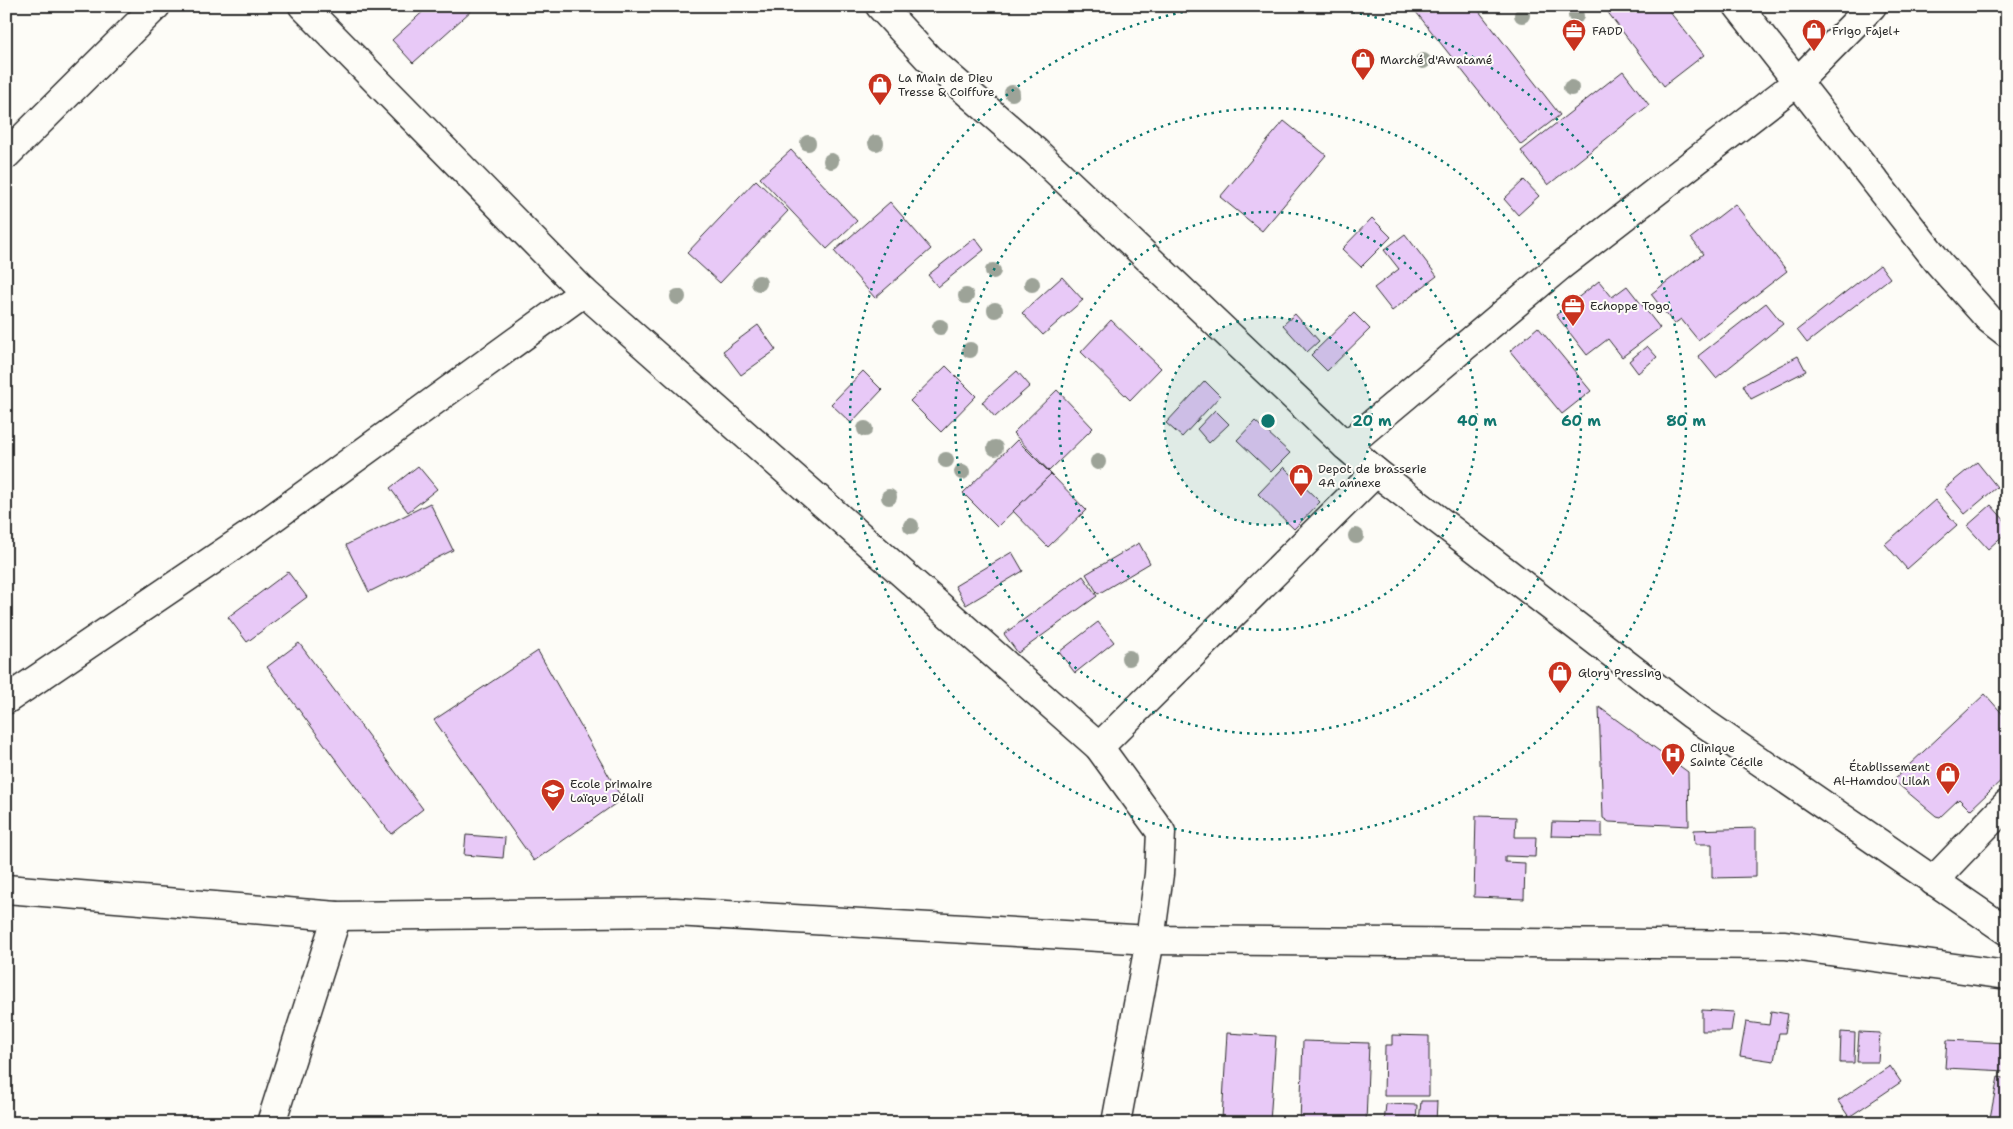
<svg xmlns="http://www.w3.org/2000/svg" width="2013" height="1129" viewBox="0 0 2013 1129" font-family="'Shantell Sans',sans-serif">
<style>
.building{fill:#e8c9f7;stroke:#2b2b2b}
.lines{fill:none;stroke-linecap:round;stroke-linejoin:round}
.minor-casing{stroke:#2b2b2b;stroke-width:31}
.minor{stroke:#fdfcf7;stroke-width:28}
.tree{fill:#9da398}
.ring{fill:none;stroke:#0f766e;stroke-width:2.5;stroke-dasharray:2.5 5}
.labels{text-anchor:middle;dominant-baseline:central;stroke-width:4;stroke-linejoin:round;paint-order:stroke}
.poi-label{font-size:12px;fill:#2b2b2b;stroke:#fdfcf7;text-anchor:start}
.centre{fill:#0f766e;stroke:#fdfcf7;stroke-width:2.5}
.ring-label{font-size:15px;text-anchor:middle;font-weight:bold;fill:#0f766e;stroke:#fdfcf7;stroke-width:4;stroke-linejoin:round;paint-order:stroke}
</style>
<rect width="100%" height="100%" fill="#fdfcf7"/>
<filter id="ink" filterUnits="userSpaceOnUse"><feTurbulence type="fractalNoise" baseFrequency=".02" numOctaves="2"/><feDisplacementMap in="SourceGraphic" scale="10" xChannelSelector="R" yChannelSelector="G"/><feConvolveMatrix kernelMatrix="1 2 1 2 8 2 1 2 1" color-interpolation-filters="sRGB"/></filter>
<g filter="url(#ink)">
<g class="building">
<path d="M429,6H468L472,10L413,63L392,40Z"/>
<path d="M1424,6H1475L1560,115L1521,145L1416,12Z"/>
<path d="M1603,6H1665L1704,55L1664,86Z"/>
<path d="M1623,71L1649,105L1548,185L1521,151Z"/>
<path d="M1284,121L1326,155L1262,231L1220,197Z"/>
<path d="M791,150L857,221L827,249L760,178Z"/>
<path d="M756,180L788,211L720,283L687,253Z"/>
<path d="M1524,180L1539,196L1518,215L1504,199Z"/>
<path d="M890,202L931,249L875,298L834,251Z"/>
<path d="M1735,204L1787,271L1698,340L1681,319L1674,324L1651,294L1703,254L1691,238Z"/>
<path d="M1372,218L1391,237L1361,267L1342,249Z"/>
<path d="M1405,234L1437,276L1392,311L1374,288L1399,269L1384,250Z"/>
<path d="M975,238L984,250L938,287L928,275Z"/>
<path d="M1880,265L1890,278L1807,343L1797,330Z"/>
<path d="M1062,277L1083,300L1043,335L1022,313Z"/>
<path d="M1599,281L1612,297L1627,286L1660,328L1622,357L1608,339L1587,355L1556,315Z"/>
<path d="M1766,303L1783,324L1716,378L1698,356Z"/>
<path d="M1354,313L1370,329L1327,371L1311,355Z"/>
<path d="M1295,314L1319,341L1307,352L1283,325Z"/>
<path d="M1111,320L1161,368L1130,400L1081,352Z"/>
<path d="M758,325L776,350L741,375L723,351Z"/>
<path d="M1538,327L1591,391L1562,414L1510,351Z"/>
<path d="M1647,346L1657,357L1638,373L1629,361Z"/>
<path d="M1798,356L1806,371L1751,399L1743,385Z"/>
<path d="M946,366L976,396L941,432L910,401Z"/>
<path d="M863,371L882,390L851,423L831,404Z"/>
<path d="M1017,371L1030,386L995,417L982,402Z"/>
<path d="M1205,381L1220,396L1182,437L1166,423Z"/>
<path d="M1057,390L1093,428L1049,471L1013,433Z"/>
<path d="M1215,410L1229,424L1209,443L1197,429Z"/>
<path d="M1255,421L1290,453L1271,472L1237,440Z"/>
<path d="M1017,440L1051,474L997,527L963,493Z"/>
<path d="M1977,462L1997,487L1965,514L1944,489Z"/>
<path d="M418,466L437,489L408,512L390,488Z"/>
<path d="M1284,467L1320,502L1294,529L1258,494Z"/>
<path d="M1051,474L1086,510L1048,547L1013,511Z"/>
<path d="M1935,500L1957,525L1907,569L1885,544Z"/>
<path d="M430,503L453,550L369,592L346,545Z"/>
<path d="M1991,505L2007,523V532L1988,549L1967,526Z"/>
<path d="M1139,543L1150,563L1098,594L1086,574Z"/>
<path d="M1012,552L1023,571L966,605L955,586Z"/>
<path d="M288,572L307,597L247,642L228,617Z"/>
<path d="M1083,576L1097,596L1018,653L1004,634Z"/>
<path d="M1098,622L1114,642L1075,673L1059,652Z"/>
<path d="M299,643L423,809L391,834L267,667Z"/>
<path d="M538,651L622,799L534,861L434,720Z"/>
<path d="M1985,694L2007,719V775L1970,810L1959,799L1940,817L1936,816L1893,780Z"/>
<path d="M1599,707L1688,772L1689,826L1609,822L1603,818Z"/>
<path d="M1476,816L1516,817L1515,837H1536L1535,857L1505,856V862L1525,863L1524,899L1474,897Z"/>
<path d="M1552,822L1602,823V837L1551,836Z"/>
<path d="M1756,828V877L1712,878V844H1695L1694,830Z"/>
<path d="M466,835L505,838L503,858L464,855Z"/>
<path d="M1702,1010L1734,1012L1731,1031H1702Z"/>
<path d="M1771,1011L1788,1014L1785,1033H1779L1774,1061L1740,1056L1746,1022L1769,1025Z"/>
<path d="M1841,1032L1855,1033L1854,1063H1840Z"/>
<path d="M1859,1032L1880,1033L1878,1062H1857Z"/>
<path d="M1227,1033L1276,1036L1270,1122L1222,1119Z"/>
<path d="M1392,1035L1429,1036V1096H1384L1385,1045H1392Z"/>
<path d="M1947,1040L2007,1043V1071L1945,1068Z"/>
<path d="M1303,1041L1369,1043L1366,1123H1300Z"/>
<path d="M1890,1066L1901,1082L1849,1117L1838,1101Z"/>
<path d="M1998,1077L2007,1079V1123H1989Z"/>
<path d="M1421,1101H1437L1436,1123L1419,1122Z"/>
<path d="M1386,1104L1417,1105L1416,1123H1384Z"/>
<path d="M1873,1120L1904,1122V1123H1872Z"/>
</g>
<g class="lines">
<defs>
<g id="minor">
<path d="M303,6L584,292L1099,747L1161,832L1159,874L1150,940L1116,1123"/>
<path d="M880,6L928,58L1035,151L1346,446L1376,472L1691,714L2007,931"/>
<path d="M1738,6L1939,263L1989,319L2007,333"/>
<path d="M6,155L156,6"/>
<path d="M1346,446L1559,267L1796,83L1872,6"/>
<path d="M6,700L248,536L584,292"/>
<path d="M1099,747L1376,472"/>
<path d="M1933,881L2007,804"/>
<path d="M6,889L337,916L675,912L1150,940L1785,945L2007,975"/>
<path d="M271,1123L337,916"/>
</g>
</defs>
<use href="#minor" class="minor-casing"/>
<use href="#minor" class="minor"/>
</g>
<g class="tree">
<circle cx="1522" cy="15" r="8"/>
<circle cx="1576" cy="16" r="8"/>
<circle cx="1423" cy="61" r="8"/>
<circle cx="1571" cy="88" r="8"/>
<circle cx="1012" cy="93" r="8"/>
<circle cx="808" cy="143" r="8"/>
<circle cx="876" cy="143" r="8"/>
<circle cx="831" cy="161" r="8"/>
<circle cx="993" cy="271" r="8"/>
<circle cx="759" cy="283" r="8"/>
<circle cx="1032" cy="284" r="8"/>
<circle cx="966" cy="296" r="8"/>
<circle cx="678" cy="297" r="8"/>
<circle cx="995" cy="310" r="8"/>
<circle cx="940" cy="327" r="8"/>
<circle cx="970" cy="350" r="8"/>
<circle cx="865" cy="429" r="8"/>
<circle cx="995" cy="448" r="8"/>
<circle cx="946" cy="460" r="8"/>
<circle cx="1098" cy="462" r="8"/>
<circle cx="962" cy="472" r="8"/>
<circle cx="889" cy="497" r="8"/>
<circle cx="911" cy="526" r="8"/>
<circle cx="1356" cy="536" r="8"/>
<circle cx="1129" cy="658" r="8"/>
</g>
</g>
<circle cx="1268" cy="421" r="104" fill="#0f766e" fill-opacity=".12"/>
<g class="ring">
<circle cx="1268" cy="421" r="104"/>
<circle cx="1268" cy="421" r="209"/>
<circle cx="1268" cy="421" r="313"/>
<path d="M1323 7A418 418 0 1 1 1213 7"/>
</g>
<defs>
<symbol id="office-pin" viewBox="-11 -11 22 30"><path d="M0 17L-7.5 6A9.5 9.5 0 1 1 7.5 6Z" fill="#c8321e" stroke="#fdfcf7"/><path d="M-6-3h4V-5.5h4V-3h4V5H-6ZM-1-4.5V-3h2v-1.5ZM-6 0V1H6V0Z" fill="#fff"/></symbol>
<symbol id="shop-pin" viewBox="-11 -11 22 30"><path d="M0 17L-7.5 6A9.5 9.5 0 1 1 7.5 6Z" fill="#c8321e" stroke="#fdfcf7"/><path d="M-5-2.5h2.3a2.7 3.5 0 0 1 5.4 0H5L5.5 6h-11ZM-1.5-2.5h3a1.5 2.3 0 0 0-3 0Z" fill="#fff"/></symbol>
<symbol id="hospital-pin" viewBox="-11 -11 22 30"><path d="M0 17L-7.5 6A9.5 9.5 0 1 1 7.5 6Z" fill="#c8321e" stroke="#fdfcf7"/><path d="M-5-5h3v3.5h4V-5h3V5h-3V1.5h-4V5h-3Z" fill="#fff"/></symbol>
<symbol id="school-pin" viewBox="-11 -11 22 30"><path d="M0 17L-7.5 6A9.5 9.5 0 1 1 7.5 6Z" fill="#c8321e" stroke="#fdfcf7"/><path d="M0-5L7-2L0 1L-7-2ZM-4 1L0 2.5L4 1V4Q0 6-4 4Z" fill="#fff"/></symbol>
</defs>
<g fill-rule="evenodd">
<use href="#office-pin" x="1560" y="17" width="28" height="38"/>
<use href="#shop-pin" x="1800" y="17" width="28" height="38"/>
<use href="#shop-pin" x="1349" y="46" width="28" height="38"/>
<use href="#shop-pin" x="866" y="71" width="28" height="38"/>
<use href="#office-pin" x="1559" y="292" width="28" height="38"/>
<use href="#shop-pin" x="1287" y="462" width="28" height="38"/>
<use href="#shop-pin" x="1546" y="659" width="28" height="38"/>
<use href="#hospital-pin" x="1659" y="741" width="28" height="38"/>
<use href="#shop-pin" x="1934" y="760" width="28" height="38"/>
<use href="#school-pin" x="539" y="777" width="28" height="38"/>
</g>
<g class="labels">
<g class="poi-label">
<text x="1592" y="31">FADD</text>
<text x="1832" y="31">Frigo Fajel+</text>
<text x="1380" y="60">Marché d'Awatamé</text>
<text x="898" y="78">La Main de Dieu<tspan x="898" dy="14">Tresse &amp; Coiffure</tspan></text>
<text x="1590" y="306">Echoppe Togo</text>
<text x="1318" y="469">Depot de brasserie<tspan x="1318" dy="14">4A annexe</tspan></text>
<text x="1578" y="673">Glory Pressing</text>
<text x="1690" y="748">Clinique<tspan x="1690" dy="14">Sainte Cécile</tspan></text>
<text x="1930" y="767" text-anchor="end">Établissement<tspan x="1930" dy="14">Al-Hamdou Lilah</tspan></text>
<text x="570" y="784">Ecole primaire<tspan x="570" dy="14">Laïque Délali</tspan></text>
</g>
</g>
<circle cx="1268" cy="421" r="8" class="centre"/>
<g class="ring-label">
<text x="1372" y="426">20 m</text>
<text x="1477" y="426">40 m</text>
<text x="1581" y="426">60 m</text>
<text x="1686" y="426">80 m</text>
</g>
<rect width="2013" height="1129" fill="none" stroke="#fdfcf7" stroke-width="25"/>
<rect x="12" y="12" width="1988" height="1104" fill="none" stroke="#2b2b2b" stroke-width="2" filter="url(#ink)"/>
</svg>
